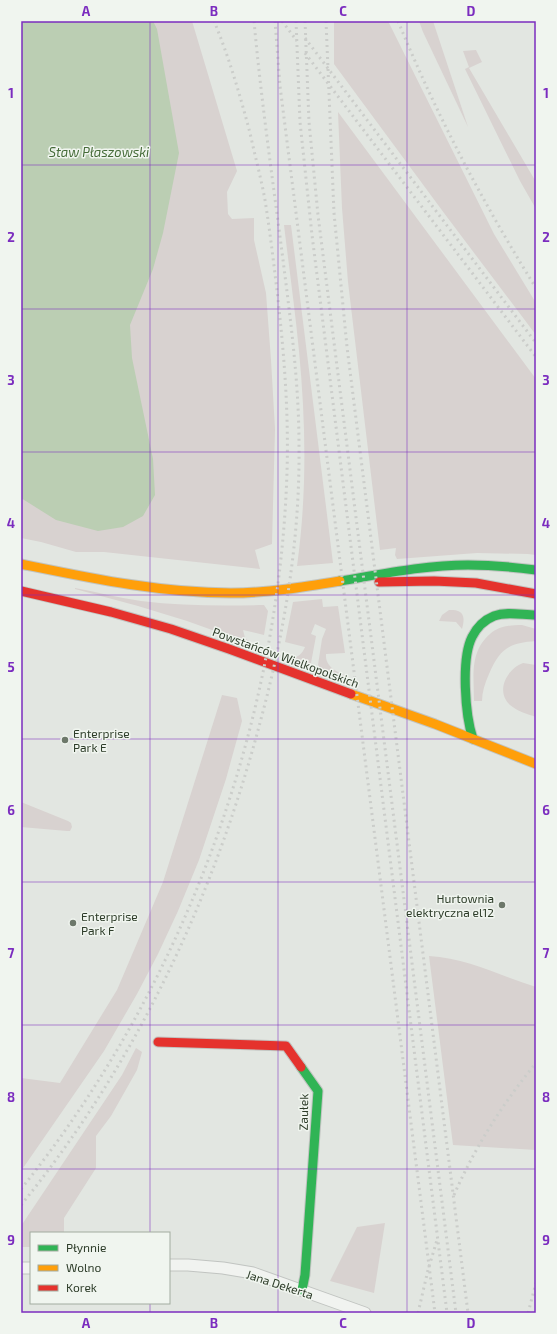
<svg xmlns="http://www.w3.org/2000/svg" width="557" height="1334" viewBox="0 0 557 1334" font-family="'Exo 2',sans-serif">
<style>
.green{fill:#d8d2d0}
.water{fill:#bbceb3}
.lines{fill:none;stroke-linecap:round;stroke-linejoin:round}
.street-casing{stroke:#c1c4c1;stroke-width:13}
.fast-casing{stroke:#c1c4c1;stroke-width:11}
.slow-casing{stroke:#c1c4c1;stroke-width:11}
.jam-casing{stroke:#c1c4c1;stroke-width:11}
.street{stroke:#f1f3f0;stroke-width:11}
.fast{stroke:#30b455;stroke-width:9}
.slow{stroke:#ff9f0a;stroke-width:9}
.jam{stroke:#e5322d;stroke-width:9}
.rail{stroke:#cbcdca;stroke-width:3;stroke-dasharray:2 4;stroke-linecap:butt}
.grid{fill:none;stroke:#7b2cbf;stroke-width:1;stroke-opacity:0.55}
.poi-dot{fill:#6d786a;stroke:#f0f5ef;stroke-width:1.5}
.labels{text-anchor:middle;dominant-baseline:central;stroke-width:3;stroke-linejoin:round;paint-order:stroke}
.street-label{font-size:12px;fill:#2e3d2a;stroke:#f0f5ef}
.poi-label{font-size:12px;fill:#2e3d2a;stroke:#f0f5ef;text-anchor:start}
.water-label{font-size:13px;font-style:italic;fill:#466c39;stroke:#f0f5ef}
.neatline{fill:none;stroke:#7b2cbf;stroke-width:1.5}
.grid-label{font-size:13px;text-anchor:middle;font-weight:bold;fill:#7b2cbf}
</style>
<rect width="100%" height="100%" fill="#e2e6e1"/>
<g class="green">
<path d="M135,21H192L237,171L227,192L228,214L232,219L254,218V240L266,293L271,360L275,429L272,544L255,550L260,569L104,552H76L41,542L21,538V496L104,339Z"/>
<path d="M334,21H388L494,234L536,303V335L444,213L334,64Z"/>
<path d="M419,21H433L468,127L423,32Z"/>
<path d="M476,50L482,62L469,68L536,182V209L520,181L465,69L469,67L463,51Z"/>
<path d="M338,112L536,379V555L528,554L477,553L397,559L395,555L396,548L380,550L348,282L342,208Z"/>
<path d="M284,225H291L333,563L297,566C307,494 306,424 299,351C295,309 289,267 284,225Z"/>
<path d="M75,588C97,592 119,598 141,601C182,606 222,606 264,605L268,611L264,635L243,630L245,638L254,645L187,621L138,606L75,589Z"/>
<path d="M322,599L323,607L338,606L345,653L326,654C325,667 337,672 347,676L348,680L321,669L318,665L322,639L326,629L315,624L311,634L316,636L311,663L308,665L290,658C298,658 302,654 305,647L285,642L293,602Z"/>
<path d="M449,610C463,609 466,616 462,629L456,622L439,621L442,615Z"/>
<path d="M522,625L536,629V641C508,643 500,649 489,674C485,683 482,692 482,701H474C474,677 469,652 490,634C499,626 510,625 522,625Z"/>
<path d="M523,663L536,665V717C527,714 517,711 510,705C495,691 507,669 523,663Z"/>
<path d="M222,695L237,698L242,721L226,779L199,860L178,911L158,954L137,994L104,1051L21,1171V1078L60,1083L117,990L163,882Z"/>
<path d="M21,802L68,821L71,823L72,827L70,831H67L21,827Z"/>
<path d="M429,956C467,958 500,976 536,987V1150L453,1145Z"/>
<path d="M136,1048L142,1052L137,1070L111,1116L96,1136V1168L64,1218V1233H31V1247H21V1226L122,1075Z"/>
<path d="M385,1223L374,1293L330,1281L357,1227Z"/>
</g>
<path class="water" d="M21,21H153L157,29L179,153L163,233L153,269L130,325L132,358L153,459L155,495L143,516L123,527L98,531L56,520L21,498Z"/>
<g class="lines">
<defs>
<g id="street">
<path d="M169,1265H188L223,1268L253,1273L365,1313"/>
<path d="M21,1268H31"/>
</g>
<g id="fast">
<path d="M340,581C382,574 425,565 468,565C491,565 513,567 536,570"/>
<path d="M473,739C465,715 461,659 472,637C477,627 484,620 494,616C507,611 522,615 536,615"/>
<path d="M301,1067L318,1091L305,1275L302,1290"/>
</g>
<g id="slow">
<path d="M21,564C90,578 160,593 231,593C268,593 304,587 340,581"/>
<path d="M351,694L435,724L536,764"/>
</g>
<g id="jam">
<path d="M379,582L434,581L476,583L536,594"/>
<path d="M21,591L111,612L171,629L229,649L351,694"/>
<path d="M158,1042L286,1046L301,1067"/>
</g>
</defs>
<use href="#street" class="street-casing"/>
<use href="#fast" class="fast-casing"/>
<use href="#slow" class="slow-casing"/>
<use href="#jam" class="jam-casing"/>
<use href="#street" class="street"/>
<use href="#fast" class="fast"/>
<use href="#slow" class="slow"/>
<use href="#jam" class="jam"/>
<g class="rail">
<path d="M275,21L280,86L435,1313"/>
<path d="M282,21L297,41"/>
<path d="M296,21L300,122L312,235L447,1313"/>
<path d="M305,21L309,122L318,215L456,1313"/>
<path d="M326,21L334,213L347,347L468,1313"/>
<path d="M398,21C436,114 483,203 536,288"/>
<path d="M305,38L536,343"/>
<path d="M305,53L536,357"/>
<path d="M21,1189C182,989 279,728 287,472C289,406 283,340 275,274C272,249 269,225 265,200C261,178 255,156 250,133C240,95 229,57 214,21"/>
<path d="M454,1195C475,1147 503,1103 536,1063"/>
<path d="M21,1205C136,1064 215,895 261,719C285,630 300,538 299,446C299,381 290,316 282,252C272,175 261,98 254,21"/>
<path d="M418,1313L428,1270L437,1240"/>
<path d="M528,1313L536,1283"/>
</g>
</g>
<path class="grid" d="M150,21V1233M278,21V1313M407,21V1313M21,165H536M21,309H536M21,452H536M21,595H536M21,739H536M21,882H536M21,1025H536M21,1169H536M150,1303V1313"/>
<g class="poi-dot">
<circle cx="65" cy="740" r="4"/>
<circle cx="502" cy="905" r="4"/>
<circle cx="73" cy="923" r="4"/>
</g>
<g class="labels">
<g class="street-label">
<text transform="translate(286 657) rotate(20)">Powstańców Wielkopolskich</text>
<text transform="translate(303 1112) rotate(-89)">Zaułek</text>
<text transform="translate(280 1284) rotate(18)">Jana Dekerta</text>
</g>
<g class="poi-label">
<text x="73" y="733">Enterprise<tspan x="73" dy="14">Park E</tspan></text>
<text x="494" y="898" text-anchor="end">Hurtownia<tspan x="494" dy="14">elektryczna el12</tspan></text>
<text x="81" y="916">Enterprise<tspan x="81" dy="14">Park F</tspan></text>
</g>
<g class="water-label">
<text x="99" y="152">Staw Płaszowski</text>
</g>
</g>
<rect width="557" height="1334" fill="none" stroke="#f0f5ef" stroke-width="44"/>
<rect x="30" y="1232" width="140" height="72" fill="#f0f5ef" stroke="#a2aba0"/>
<rect x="38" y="1245" width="20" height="6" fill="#30b455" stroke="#a2aba0"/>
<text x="66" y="1252" font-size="12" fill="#2e3d2a">Płynnie</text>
<rect x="38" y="1265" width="20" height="6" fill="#ff9f0a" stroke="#a2aba0"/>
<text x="66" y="1272" font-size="12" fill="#2e3d2a">Wolno</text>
<rect x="38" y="1285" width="20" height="6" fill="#e5322d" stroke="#a2aba0"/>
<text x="66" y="1292" font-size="12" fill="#2e3d2a">Korek</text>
<rect x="22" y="22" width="513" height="1290" class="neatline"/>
<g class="grid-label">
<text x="86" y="16">A</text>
<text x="214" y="16">B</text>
<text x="343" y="16">C</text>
<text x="471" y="16">D</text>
<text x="11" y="98">1</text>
<text x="546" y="98">1</text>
<text x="11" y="242">2</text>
<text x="546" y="242">2</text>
<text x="11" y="385">3</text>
<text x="546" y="385">3</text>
<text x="11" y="528">4</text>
<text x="546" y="528">4</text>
<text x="11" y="672">5</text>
<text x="546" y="672">5</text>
<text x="11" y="815">6</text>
<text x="546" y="815">6</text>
<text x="11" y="958">7</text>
<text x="546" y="958">7</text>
<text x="11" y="1102">8</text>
<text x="546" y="1102">8</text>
<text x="11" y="1245">9</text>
<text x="546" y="1245">9</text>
<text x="86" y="1328">A</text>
<text x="214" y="1328">B</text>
<text x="343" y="1328">C</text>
<text x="471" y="1328">D</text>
</g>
</svg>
